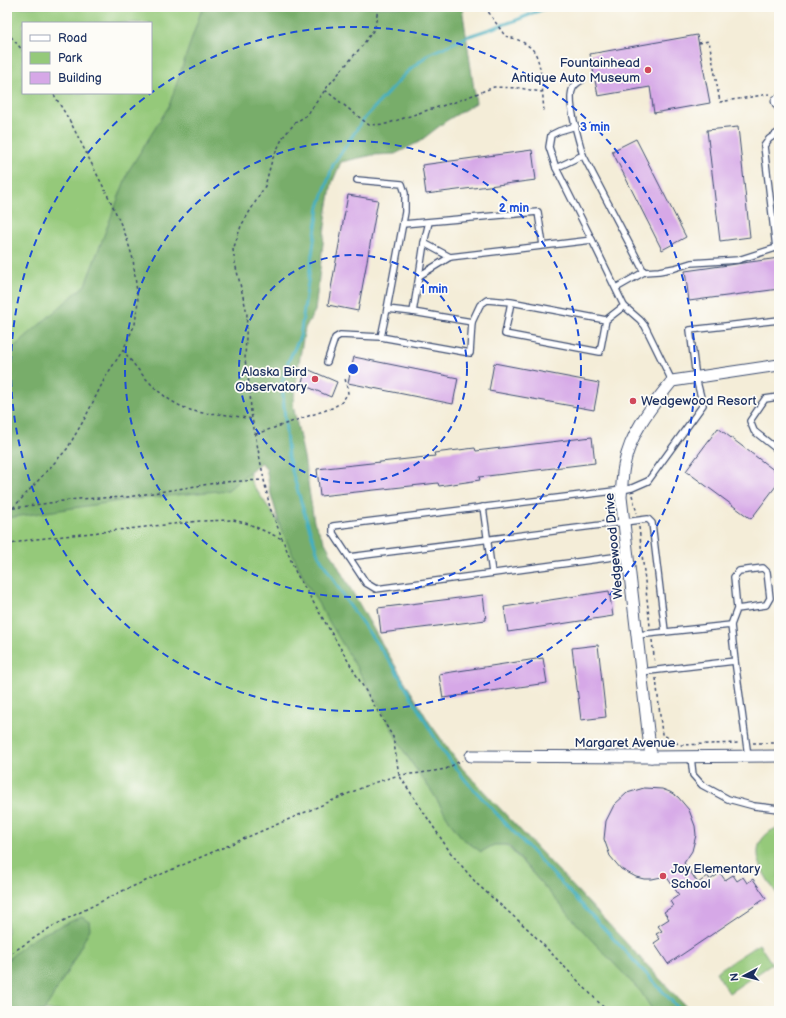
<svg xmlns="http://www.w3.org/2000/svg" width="786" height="1018" viewBox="0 0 786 1018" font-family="'Balsamiq Sans',sans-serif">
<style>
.green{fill:#95c97a;stroke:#587c6c;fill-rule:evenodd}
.forest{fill:#78ad6a;stroke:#4a6e64}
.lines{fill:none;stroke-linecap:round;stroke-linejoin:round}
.stream{stroke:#43afc1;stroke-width:3}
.building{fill:#d6a8e7}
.service-casing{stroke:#3c4c70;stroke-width:8}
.minor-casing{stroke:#3c4c70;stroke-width:13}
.path{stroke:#3c4c70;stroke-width:1.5;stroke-dasharray:3 3;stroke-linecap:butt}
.service{stroke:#fff;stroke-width:5.5}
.minor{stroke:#fff;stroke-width:11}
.ring{fill:none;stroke:#1d4ed8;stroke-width:2;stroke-dasharray:7 5}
.poi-dot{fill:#d1495b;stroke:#fdfcf7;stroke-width:1.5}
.labels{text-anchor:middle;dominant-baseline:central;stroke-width:3.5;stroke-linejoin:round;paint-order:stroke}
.poi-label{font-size:13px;fill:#1b2f5e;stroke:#fdfcf7;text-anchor:end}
.street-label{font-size:13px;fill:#1b2f5e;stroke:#fdfcf7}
.centre{fill:#1d4ed8;stroke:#fdfcf7;stroke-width:2}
.ring-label{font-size:12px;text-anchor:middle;font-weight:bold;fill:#1d4ed8;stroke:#fdfcf7;stroke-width:3.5;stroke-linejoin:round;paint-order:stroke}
</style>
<rect width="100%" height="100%" fill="#fdfcf7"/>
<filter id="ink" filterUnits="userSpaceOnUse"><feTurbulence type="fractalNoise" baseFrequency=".025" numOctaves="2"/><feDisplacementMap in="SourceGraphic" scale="8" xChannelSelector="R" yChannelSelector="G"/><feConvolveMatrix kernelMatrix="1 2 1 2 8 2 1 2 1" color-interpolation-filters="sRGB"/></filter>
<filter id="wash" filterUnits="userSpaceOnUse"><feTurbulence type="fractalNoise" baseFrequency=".012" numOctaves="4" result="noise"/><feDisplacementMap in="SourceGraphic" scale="16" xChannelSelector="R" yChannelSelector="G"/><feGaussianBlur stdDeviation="0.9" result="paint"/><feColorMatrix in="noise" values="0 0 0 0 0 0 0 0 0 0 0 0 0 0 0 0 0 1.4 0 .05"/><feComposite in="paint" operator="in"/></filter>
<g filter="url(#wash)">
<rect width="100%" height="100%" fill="#f4edd8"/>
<g class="green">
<path d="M7,7H205L200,14L203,161L251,482L286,533L424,755L659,1011H7ZM23,23H151V93H23Z"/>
<path d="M779,827V897C767,879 745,851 768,833C771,830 775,829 779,827Z"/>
<path d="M759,944L772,964L729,993L716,972Z"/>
</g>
<g class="forest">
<path d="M205,7H462L476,103L446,121L419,142L395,154L373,155L341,162L332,183L327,210L315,311L305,328L298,368L293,405L304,457L314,522L341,572L378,637L429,722L462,768L690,1011H653L641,992L583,931L508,845H494L481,852L462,838L452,825L432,792L415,768L403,750L379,705L306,583L281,529L270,491L266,468L261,462L228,490L126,500L7,518V353L85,285L129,170L169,106L200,14Z"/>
<path d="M81,917L89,921L90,929L69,969L44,1011H7V960L27,943L42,934Z"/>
</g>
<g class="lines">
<path class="stream" d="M548,7L517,20L469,36L429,54L405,74L363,120L333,165L319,207L300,337L288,362L282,382L288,457L304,512L318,554L345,599L395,669L442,750L467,782L681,1011"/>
</g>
<g id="blocks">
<g class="building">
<path d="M697,35L710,103L654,113L650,87L598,96L590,54Z"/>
<path d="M738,127L750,237L720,241L707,130Z"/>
<path d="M636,139L686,237L662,250L612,151Z"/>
<path d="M532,150L536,180L426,194L422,165Z"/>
<path d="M348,195L378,200L358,311L328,305Z"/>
<path d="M779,258V289L689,301L685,271Z"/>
<path d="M354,357L458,378L453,404L348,383Z"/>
<path d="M494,363L599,383L594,410L489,391Z"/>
<path d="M307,369L337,382L331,397L301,384Z"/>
<path d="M718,428L779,474V482L751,519L686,471Z"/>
<path d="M592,437L595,463L479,477L480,480L439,486L438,483L320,496L317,469L435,456L434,453L475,448L476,451Z"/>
<path d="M609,591L613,616L508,632L504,607Z"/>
<path d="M483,595L486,620L381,633L378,608Z"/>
<path d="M598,645L606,717L581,720L572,648Z"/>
<path d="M543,658L547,683L443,698L439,674Z"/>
<path d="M644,788L662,789L670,792L678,797L689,810L695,826L696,835L692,851L684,863L698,883L708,876L710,880L720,873L725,880L733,875L737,881L743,877L747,883L753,879L766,898L668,964L654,943L660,939L656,934L662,931L658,926L669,919L664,912L673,906L670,901L679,895L666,876L652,879H644L636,877L621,869L610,856L604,839L606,821L614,805L627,793Z"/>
</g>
</g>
</g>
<g filter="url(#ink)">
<use href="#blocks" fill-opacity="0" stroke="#3c4c70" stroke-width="1"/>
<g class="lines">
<defs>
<g id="service">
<path d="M582,80C579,82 575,84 573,88C566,100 579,141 583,155L556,168L592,240"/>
<path d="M583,155L644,272L616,288"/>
<path d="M556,168L549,147L551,135L559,131L576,126"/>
<path d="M357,180L402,184L405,193V212L387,309"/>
<path d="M403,224L538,212L543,245"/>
<path d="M424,243L450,257"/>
<path d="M779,248H776L764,146L769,139L779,132"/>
<path d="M644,272L659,271L675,268L691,263L738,260L776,248"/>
<path d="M419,276L424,243L429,222"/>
<path d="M511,302L505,334L600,352L606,320L624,306L592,240L450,257L419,276L413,312L472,322L480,305L487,300L511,302L606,320"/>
<path d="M624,306L640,320L645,326L672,381"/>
<path d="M413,312L387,309L381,337L470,353L472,322"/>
<path d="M327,362L335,338L340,335L381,337"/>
<path d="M779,399L778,397L765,399L750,421L754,431L779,451"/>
<path d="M483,507L492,573"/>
<path d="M628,555L376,589L366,583L333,533V526L622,490L632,488L648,481L703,405L696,378L690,330L779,320"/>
<path d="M349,557L648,519L652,523L665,631"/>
<path d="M731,625L737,609L766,605L770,598L767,572L763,568L739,571L734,577L737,609"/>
<path d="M637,635L731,625L735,661L641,672"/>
<path d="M735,661L748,756"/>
<path d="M691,757L693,775L702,785L728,799L754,806L779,809"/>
</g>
<g id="minor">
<path d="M777,101L779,105"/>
<path d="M471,756L651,757L779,756"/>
<path d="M651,757L621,497C622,487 622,476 624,466C630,433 651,407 672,381L779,365"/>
</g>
</defs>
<use href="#service" class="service-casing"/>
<use href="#minor" class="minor-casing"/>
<g class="path">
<path d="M378,7L375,28L362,46L328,86L307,115L295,123L283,137L272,160L265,186L241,226L233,250L235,263L247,313L245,360L250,389L251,413L264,480L270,508L296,573L393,737L399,775L450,852L477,884L529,930L607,1011"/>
<path d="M485,7L505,36C514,38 523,41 531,48C543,58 542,94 544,111"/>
<path d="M7,32L23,51"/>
<path d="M699,43L709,41L720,102L769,94"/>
<path d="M325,90L369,125L386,124L425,111L455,102L494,87L519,88L542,92"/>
<path d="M123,350C143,377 167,408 203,413C208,414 213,413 219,414C230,415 241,417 252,419"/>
<path d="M256,434L332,408L342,402L348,393L345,378"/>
<path d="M632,495L637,513"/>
<path d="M13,508L67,449L85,418L106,376L123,350L135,324L138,301L133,259L126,236L111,202L71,123L53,93"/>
<path d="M7,509L77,499L127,497L222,482L263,480"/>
<path d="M639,527L650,626"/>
<path d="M7,545L28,540L118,530L200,521L233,520L249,524L282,539"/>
<path d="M652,640L655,664"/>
<path d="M656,678L662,734L680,745L739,743"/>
<path d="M753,743H779"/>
<path d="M7,956L51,927L120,892L373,783L399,775L421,773L446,769L462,760"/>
</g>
<use href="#service" class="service"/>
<use href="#minor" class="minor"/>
</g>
</g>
<g class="ring">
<circle cx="353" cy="369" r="114"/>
<circle cx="353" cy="369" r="228"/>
<circle cx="353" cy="369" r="342"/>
</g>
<g class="poi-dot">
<circle cx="648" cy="70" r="4"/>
<circle cx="315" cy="379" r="4"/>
<circle cx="633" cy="401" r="4"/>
<circle cx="663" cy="876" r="4"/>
</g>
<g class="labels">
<g class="poi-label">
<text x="640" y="63">Fountainhead<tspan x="640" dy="15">Antique Auto Museum</tspan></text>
<text x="307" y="372">Alaska Bird<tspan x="307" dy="15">Observatory</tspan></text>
<text x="641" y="401" text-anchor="start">Wedgewood Resort</text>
<text x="671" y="869" text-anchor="start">Joy Elementary<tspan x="671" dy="15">School</tspan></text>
</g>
<g class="street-label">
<text transform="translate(614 546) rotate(-95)">Wedgewood Drive</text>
<text x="625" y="743">Margaret Avenue</text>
</g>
</g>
<circle cx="353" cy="369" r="6" class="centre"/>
<g class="ring-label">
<text x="595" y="131">3 min</text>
<text x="514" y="212">2 min</text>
<text x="434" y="293">1 min</text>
</g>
<rect width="786" height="1018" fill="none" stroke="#fdfcf7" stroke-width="24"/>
<rect x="22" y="22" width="130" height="72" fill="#fdfcf7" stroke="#a3aaba"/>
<rect x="30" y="35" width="20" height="6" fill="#ffffff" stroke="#a3aaba"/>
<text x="58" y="42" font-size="12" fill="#1b2f5e">Road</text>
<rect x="30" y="52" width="20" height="12" fill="#95c97a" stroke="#a3aaba"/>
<text x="58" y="62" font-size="12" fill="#1b2f5e">Park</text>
<rect x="30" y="72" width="20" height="12" fill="#d6a8e7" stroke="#a3aaba"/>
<text x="58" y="82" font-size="12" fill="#1b2f5e">Building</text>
<g transform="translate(744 976) rotate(263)" stroke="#fdfcf7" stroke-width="3" paint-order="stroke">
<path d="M0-3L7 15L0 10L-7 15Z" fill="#1b2f5e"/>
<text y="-6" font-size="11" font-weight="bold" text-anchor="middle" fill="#1b2f5e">N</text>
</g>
</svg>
